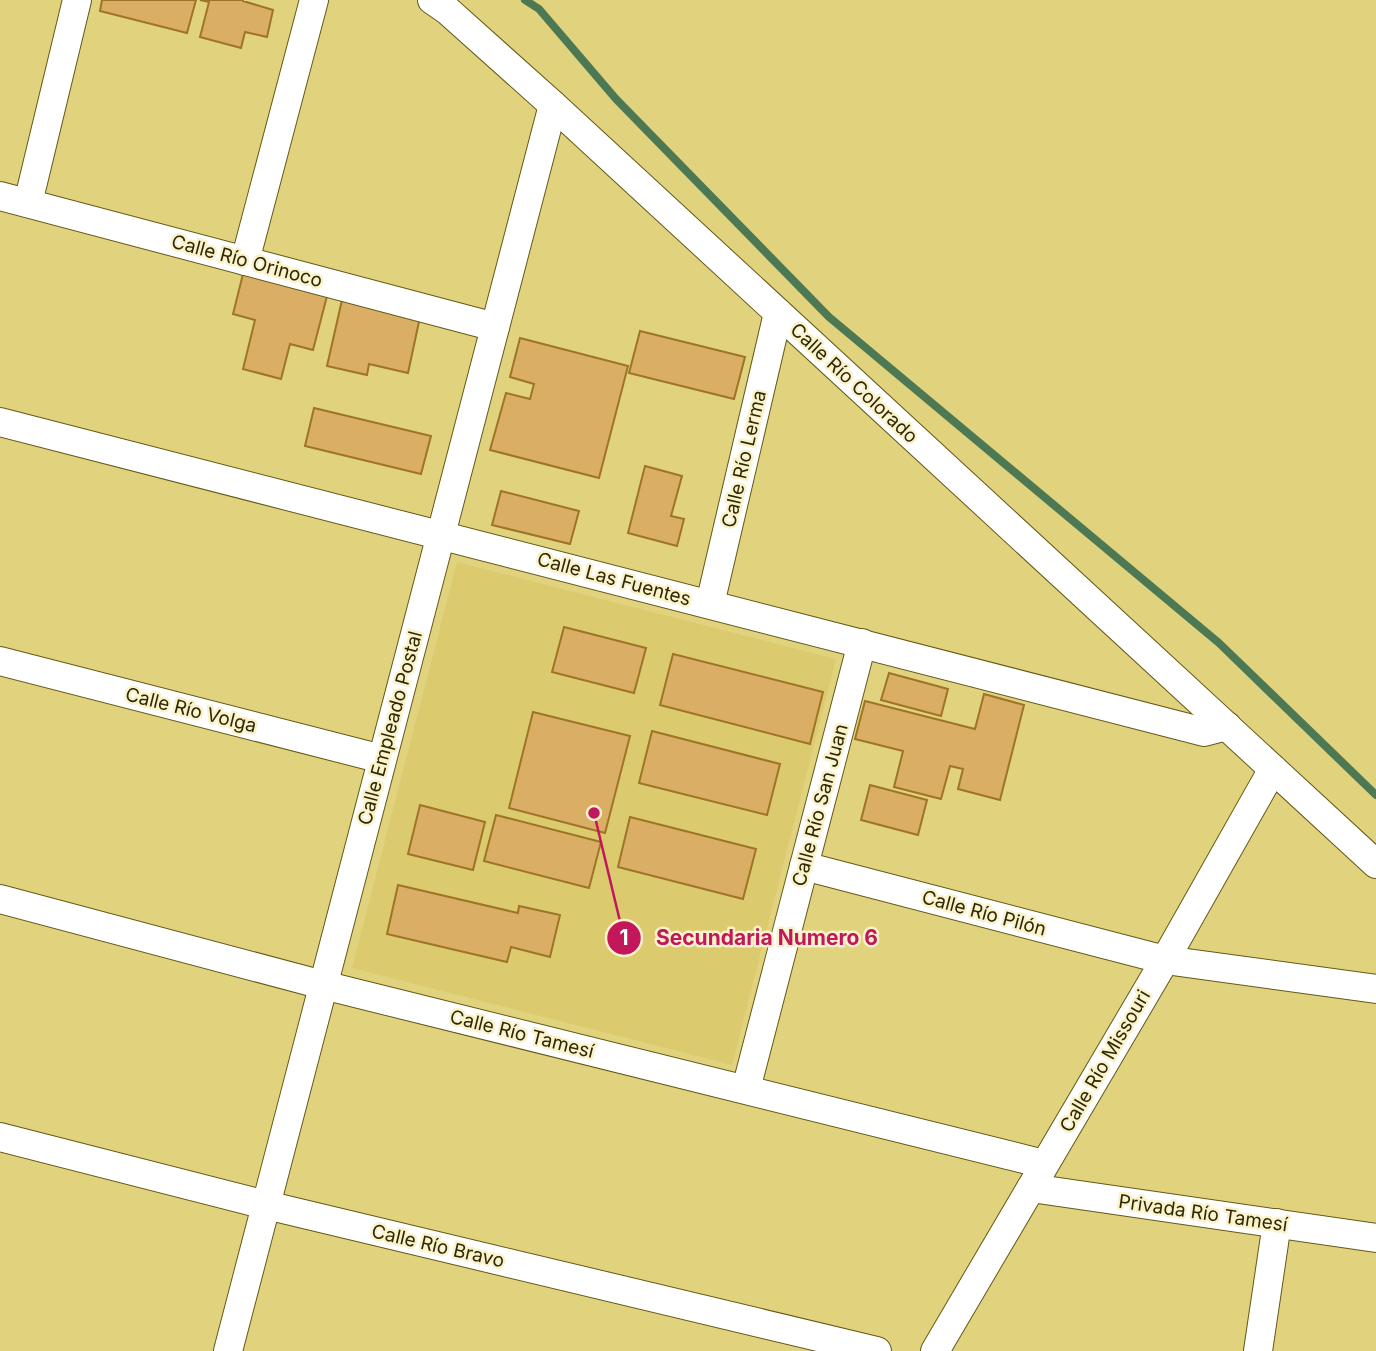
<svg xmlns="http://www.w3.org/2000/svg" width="1376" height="1351" viewBox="0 0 1376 1351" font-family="Inter,sans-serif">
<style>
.built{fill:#dccb6e}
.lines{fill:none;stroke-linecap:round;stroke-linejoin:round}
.stream{stroke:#4c7854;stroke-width:8}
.building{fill:#daae64;stroke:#9e7527;stroke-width:2}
.minor-casing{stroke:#645917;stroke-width:30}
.minor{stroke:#fff;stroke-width:28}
.labels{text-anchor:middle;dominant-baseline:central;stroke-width:5;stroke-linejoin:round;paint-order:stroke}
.street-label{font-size:19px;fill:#2f2804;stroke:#f9f2ca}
.leader{fill:none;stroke:#c2185b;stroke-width:2.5}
.callout-dot{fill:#c2185b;stroke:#f9f2ca;stroke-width:2.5}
.mark-label{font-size:21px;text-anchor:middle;font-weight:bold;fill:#fff}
.callout-label{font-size:21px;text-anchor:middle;font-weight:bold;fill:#c2185b;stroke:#f9f2ca;stroke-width:5;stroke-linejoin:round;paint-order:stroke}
</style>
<rect width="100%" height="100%" fill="#e1d27e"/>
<path class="built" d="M457,562L836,659L732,1065L352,968Z"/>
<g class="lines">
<path class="stream" d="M525,0L539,9L616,99L829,317L1219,643L1376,795"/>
</g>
<g class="building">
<path d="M102,0H196L187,33L100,11Z"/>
<path d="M200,0H243V1L273,10L267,37L245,32L241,48L200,37L209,2Z"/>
<path d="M243,274L327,296L313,350L290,344L281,379L243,369L255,320L233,314Z"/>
<path d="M342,300L420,317L408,373L369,364L367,375L327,366Z"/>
<path d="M640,331L745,357L734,399L629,373Z"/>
<path d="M520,338L628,366L599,478L490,450L506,393L530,399L534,384L510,377Z"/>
<path d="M314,408L431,436L421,474L305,446Z"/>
<path d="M645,466L682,476L671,516L684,519L677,546L628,533Z"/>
<path d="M501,491L579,511L570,544L492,525Z"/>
<path d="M564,627L646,648L634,693L552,672Z"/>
<path d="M673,654L823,692L810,744L660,705Z"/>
<path d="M889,673L948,689L941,716L881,700Z"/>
<path d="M984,694L1024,705L1000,800L958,789L963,769L950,766L941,799L894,787L903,751L855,739L865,701L975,729Z"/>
<path d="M533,712L630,736L605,833L509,808Z"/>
<path d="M652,731L780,764L767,815L639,783Z"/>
<path d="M870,785L927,800L918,835L861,820Z"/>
<path d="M420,805L485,822L473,870L408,854Z"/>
<path d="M496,815L601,842L589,888L484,861Z"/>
<path d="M630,817L756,849L743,899L618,867Z"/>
<path d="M398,885L518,913L519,906L560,915L550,957L511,947L507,962L387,934Z"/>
</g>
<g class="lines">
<defs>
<g id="minor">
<path d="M432,0L448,11L553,105L1376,864"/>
<path d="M0,196L495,327"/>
<path d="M28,203L77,0"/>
<path d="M245,261L314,0"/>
<path d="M0,422L1204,732L1227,726"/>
<path d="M710,604L778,313"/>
<path d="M0,661L382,759"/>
<path d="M804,866L1165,960L1376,989"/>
<path d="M0,899L323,985L1044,1164"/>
<path d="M746,1089L862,643"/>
<path d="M0,1137L266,1205L877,1351"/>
<path d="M1031,1188L1376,1238"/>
<path d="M228,1351L553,105"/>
<path d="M935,1351L1165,960L1273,769"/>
<path d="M1258,1351L1277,1223"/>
</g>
</defs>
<use href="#minor" class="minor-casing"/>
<use href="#minor" class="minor"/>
</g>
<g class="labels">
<g class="street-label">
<text transform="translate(247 261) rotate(15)">Calle Río Orinoco</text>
<text transform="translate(854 383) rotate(43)">Calle Río Colorado</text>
<text transform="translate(744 459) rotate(-77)">Calle Río Lerma</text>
<text transform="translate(614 579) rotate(15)">Calle Las Fuentes</text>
<text transform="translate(191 710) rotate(14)">Calle Río Volga</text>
<text transform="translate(390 728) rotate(-75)">Calle Empleado Postal</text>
<text transform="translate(820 805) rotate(-75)">Calle Río San Juan</text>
<text transform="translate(984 913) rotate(15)">Calle Río Pilón</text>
<text transform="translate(522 1034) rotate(14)">Calle Río Tamesí</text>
<text transform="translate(1105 1061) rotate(-60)">Calle Río Missouri</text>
<text transform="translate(1203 1213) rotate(8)">Privada Río Tamesí</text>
<text transform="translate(438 1246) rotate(13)">Calle Río Bravo</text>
</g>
</g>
<path class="leader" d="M594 813L624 938"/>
<g class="callout-dot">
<circle cx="594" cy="813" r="7"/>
<circle cx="624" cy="938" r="18"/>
</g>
<g class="mark-label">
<text x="624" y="945">1</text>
</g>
<g class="callout-label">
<text x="767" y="945">Secundaria Numero 6</text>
</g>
</svg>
